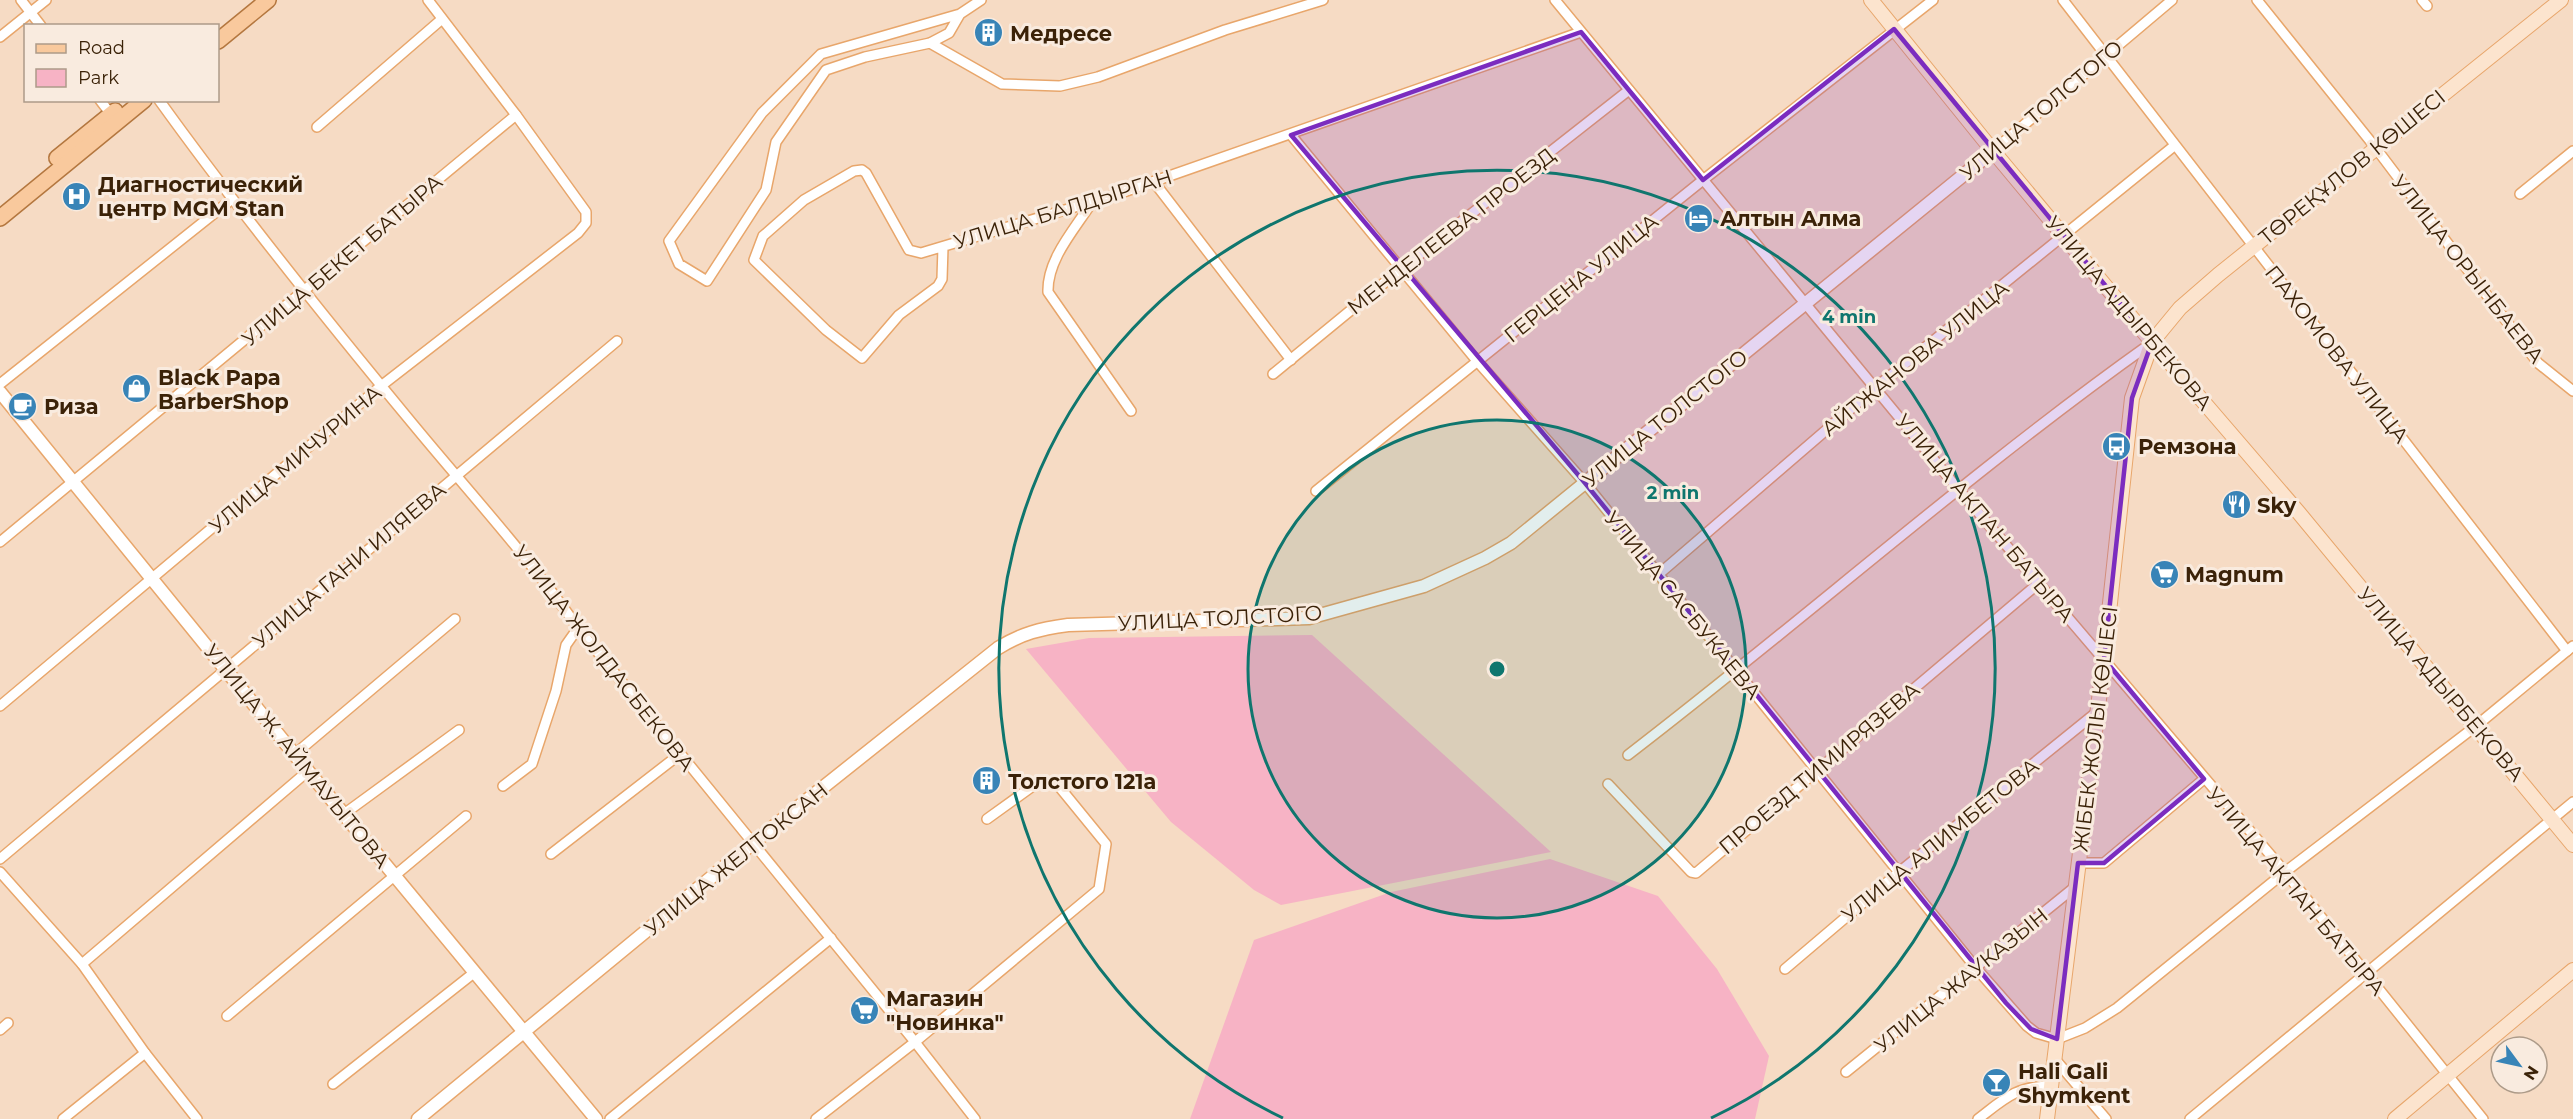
<svg xmlns="http://www.w3.org/2000/svg" width="2573" height="1119" viewBox="0 0 2573 1119" font-family="Montserrat,sans-serif">
<style>
.green{fill:#f7b3c5}
.lines{fill:none;stroke-linecap:round;stroke-linejoin:round}
.minor-casing{stroke:#e8a66b;stroke-width:12}
.tertiary-casing{stroke:#e8a66b;stroke-width:15}
.secondary-casing{stroke:#e8a66b;stroke-width:16}
.primary-casing{stroke:#b4773f;stroke-width:18}
.minor{stroke:#fff;stroke-width:9}
.tertiary{stroke:#fff;stroke-width:12}
.secondary{stroke:#fce4ce;stroke-width:14}
.primary{stroke:#f9c99d;stroke-width:15}
.marked{fill:#7b2cbf;fill-opacity:0.2;stroke:#7b2cbf;stroke-width:4.5;stroke-linejoin:round}
.ring{fill:none;stroke:#0f766e;stroke-width:3}
.labels{text-anchor:middle;dominant-baseline:central;stroke-width:6;stroke-linejoin:round;paint-order:stroke}
.poi-label{font-size:21px;font-weight:bold;fill:#3b2208;stroke:#f9ebdf;text-anchor:start}
.street-label{font-size:21px;fill:#3b2208;stroke:#f9ebdf}
.centre{fill:#0f766e;stroke:#f9ebdf;stroke-width:3}
.ring-label{font-size:18px;text-anchor:middle;font-weight:bold;fill:#0f766e;stroke:#f9ebdf;stroke-width:6;stroke-linejoin:round;paint-order:stroke}
</style>
<rect width="100%" height="100%" fill="#f6dbc4"/>
<g class="green">
<path d="M1312,635L1551,852L1281,905L1254,890L1171,822L1026,649L1089,638Z"/>
<path d="M1550,859L1658,896L1717,969L1769,1056L1755,1119H1190L1254,940L1391,892Z"/>
</g>
<g class="lines">
<defs>
<g id="minor">
<path d="M21,0L41,26"/>
<path d="M1555,0L1959,490L2285,872L2483,1119"/>
<path d="M2063,0L2567,651"/>
<path d="M2257,0L2375,147L2538,363L2573,391"/>
<path d="M2422,0L2427,6"/>
<path d="M960,14L949,33L930,43L865,57L826,70L776,142L766,190L707,281L679,264L669,241L762,113L821,54L960,14L981,0"/>
<path d="M0,37L46,0"/>
<path d="M930,43L1002,84L1060,86L1098,77L1225,30L1323,0"/>
<path d="M100,100L113,117"/>
<path d="M159,100C239,211 325,318 412,423C468,491 528,556 578,628L915,1042L975,1119"/>
<path d="M317,127L442,19"/>
<path d="M1291,135L1477,361L1585,483L1976,968L2027,1026L2036,1033L2057,1039L2085,1028L2117,1008L2285,872L2476,726L2573,646"/>
<path d="M1993,151L2172,0"/>
<path d="M1154,182L1291,360"/>
<path d="M2520,194L2573,151"/>
<path d="M1092,202C1075,229 1047,259 1048,292L1131,411"/>
<path d="M943,247L942,279L938,286L899,315L862,358L826,330L754,260L763,236L804,200L854,171L862,170L866,173L909,250L921,253L1115,195L1581,32"/>
<path d="M1273,374L1401,269L1629,90"/>
<path d="M0,384L231,200"/>
<path d="M1316,491L1703,180L1933,0"/>
<path d="M0,542L516,115"/>
<path d="M1659,574L1875,388L2174,146"/>
<path d="M0,706L381,386L578,233L586,223V212L516,115L428,0"/>
<path d="M295,754L455,619"/>
<path d="M1628,755C1804,620 1970,472 2150,344"/>
<path d="M1608,784L1691,872L1696,873L2039,583"/>
<path d="M503,786L532,764L556,691L566,645L578,628"/>
<path d="M344,814L459,730"/>
<path d="M551,854L680,754"/>
<path d="M0,859L617,341"/>
<path d="M2078,863H2104L2204,779"/>
<path d="M0,872L82,964L145,1053L197,1119"/>
<path d="M82,964L308,771"/>
<path d="M1785,969L1898,873L2097,712"/>
<path d="M227,1016L466,816"/>
<path d="M0,1030L8,1023"/>
<path d="M2054,1058L2106,1119"/>
<path d="M1846,1072L2075,887"/>
<path d="M333,1084L475,972"/>
<path d="M63,1119L145,1053"/>
<path d="M610,1119L831,938"/>
<path d="M816,1119L915,1042L1099,889L1106,844L1057,784L1037,783L987,819"/>
<path d="M1978,1119C2004,1099 2016,1086 2051,1086"/>
<path d="M2190,1119L2573,802"/>
</g>
<g id="tertiary">
<path d="M0,392L308,771L596,1119"/>
<path d="M418,1119L753,843L998,648C1023,633 1039,629 1068,625L1309,618L1424,586L1485,558L1511,543L1993,151"/>
</g>
<g id="secondary">
<path d="M1871,0L1993,151L2152,342L2299,513L2573,845"/>
<path d="M2047,1119L2104,659L2132,398L2152,342L2180,308L2218,275L2561,0"/>
<path d="M2395,1119L2573,970"/>
</g>
<g id="primary">
<path d="M218,41L268,0"/>
<path d="M57,158L115,111"/>
<path d="M0,218L144,100"/>
</g>
</defs>
<use href="#minor" class="minor-casing"/>
<use href="#tertiary" class="tertiary-casing"/>
<use href="#secondary" class="secondary-casing"/>
<use href="#primary" class="primary-casing"/>
<use href="#minor" class="minor"/>
<use href="#tertiary" class="tertiary"/>
<use href="#secondary" class="secondary"/>
<use href="#primary" class="primary"/>
</g>
<path class="marked" d="M1894,29L2152,342L2132,398L2104,659L2204,779L2104,863H2078L2057,1039L2031,1029L2006,1003L1585,483L1291,135L1581,32L1703,180Z"/>
<circle cx="1497" cy="669" r="249" fill="#0f766e" fill-opacity=".12"/>
<g class="ring">
<circle cx="1497" cy="669" r="249"/>
<path d="M1283 1118A498 498 0 1 1 1711 1118"/>
</g>
<defs>
<symbol id="building-disc" viewBox="-11 -11 22 22"><circle r="9.5" fill="#3884b7" stroke="#f9ebdf"/><path d="M-4-6H4V6H1V3H-1V6H-4ZM-2.5-4.3h1.7v1.8h-1.7ZM.8-4.3h1.7v1.8H.8ZM-2.5-1h1.7V.8h-1.7ZM.8-1h1.7V.8H.8Z" fill="#fff"/></symbol>
<symbol id="hospital-disc" viewBox="-11 -11 22 22"><circle r="9.5" fill="#3884b7" stroke="#f9ebdf"/><path d="M-5-5h3v3.5h4V-5h3V5h-3V1.5h-4V5h-3Z" fill="#fff"/></symbol>
<symbol id="hotel-disc" viewBox="-11 -11 22 22"><circle r="9.5" fill="#3884b7" stroke="#f9ebdf"/><path d="M-6-4.5h1.5V1H6V5H4.5V3h-9V5H-6ZM-4 0a1.8 1.8 0 1 1 3.6 0ZM.5 0V-2.5h3Q6-2.5 6 0Z" fill="#fff"/></symbol>
<symbol id="shop-disc" viewBox="-11 -11 22 22"><circle r="9.5" fill="#3884b7" stroke="#f9ebdf"/><path d="M-5-2.5h2.3a2.7 3.5 0 0 1 5.4 0H5L5.5 6h-11ZM-1.5-2.5h3a1.5 2.3 0 0 0-3 0Z" fill="#fff"/></symbol>
<symbol id="cafe-disc" viewBox="-11 -11 22 22"><circle r="9.5" fill="#3884b7" stroke="#f9ebdf"/><path d="M-5.5-4.5H6V0H3Q3 3.5 0 3.5H-2.5Q-5.5 3.5-5.5 0ZM3-3.2v2h1.7v-2ZM-6 4.5H4V6H-6Z" fill="#fff"/></symbol>
<symbol id="bus-disc" viewBox="-11 -11 22 22"><circle r="9.5" fill="#3884b7" stroke="#f9ebdf"/><path d="M-5-6H5V4H4V6H2V4H-2V6H-4V4H-5ZM-3.5-4V0h7V-4ZM-3.5 1.2v1.5H-2V1.2ZM2 1.2v1.5H3.5V1.2Z" fill="#fff"/></symbol>
<symbol id="restaurant-disc" viewBox="-11 -11 22 22"><circle r="9.5" fill="#3884b7" stroke="#f9ebdf"/><path d="M-5-6h1v4h1v-4h1v4h1v-4h1v5L-1.5 .5V6h-2V.5L-5-1ZM5-6V6H3V1.5H1.5Q1.5-4 5-6Z" fill="#fff"/></symbol>
<symbol id="supermarket-disc" viewBox="-11 -11 22 22"><circle r="9.5" fill="#3884b7" stroke="#f9ebdf"/><path d="M-6-5.5h2.5l.6 2H6L4.5 2H-2.5L-4.4-4H-6ZM-1.5 3.2a1.3 1.3 0 1 0 .1 0ZM3 3.2a1.3 1.3 0 1 0 .1 0Z" fill="#fff"/></symbol>
<symbol id="bar-disc" viewBox="-11 -11 22 22"><circle r="9.5" fill="#3884b7" stroke="#f9ebdf"/><path d="M-6-5H6L.8 .8V4.5H3.5V6h-7V4.5H-.8V.8Z" fill="#fff"/></symbol>
</defs>
<g fill-rule="evenodd">
<use href="#building-disc" x="972" y="16" width="33" height="33"/>
<use href="#hospital-disc" x="60" y="180" width="33" height="33"/>
<use href="#hotel-disc" x="1682" y="202" width="33" height="33"/>
<use href="#shop-disc" x="120" y="372" width="33" height="33"/>
<use href="#cafe-disc" x="6" y="390" width="33" height="33"/>
<use href="#bus-disc" x="2100" y="430" width="33" height="33"/>
<use href="#restaurant-disc" x="2220" y="488" width="33" height="33"/>
<use href="#supermarket-disc" x="2148" y="558" width="33" height="33"/>
<use href="#building-disc" x="970" y="764" width="33" height="33"/>
<use href="#supermarket-disc" x="848" y="994" width="33" height="33"/>
<use href="#bar-disc" x="1980" y="1066" width="33" height="33"/>
</g>
<g class="labels">
<g class="poi-label">
<text x="1010" y="33">Медресе</text>
<text x="98" y="184">Диагностический<tspan x="98" dy="24">центр MGM Stan</tspan></text>
<text x="1720" y="218">Алтын Алма</text>
<text x="158" y="377">Black Papa<tspan x="158" dy="24">BarberShop</tspan></text>
<text x="44" y="406">Риза</text>
<text x="2138" y="446">Ремзона</text>
<text x="2257" y="505">Sky</text>
<text x="2185" y="574">Magnum</text>
<text x="1008" y="781">Толстого 121а</text>
<text x="886" y="998">Магазин<tspan x="886" dy="24">"Новинка"</tspan></text>
<text x="2018" y="1071">Hali Gali<tspan x="2018" dy="24">Shymkent</tspan></text>
</g>
<g class="street-label">
<text transform="translate(2041 110) rotate(-40)">УЛИЦА ТОЛСТОГО</text>
<text transform="translate(2352 167) rotate(-39)">ТӨРЕҚҰЛОВ КӨШЕСІ</text>
<text transform="translate(1063 209) rotate(-17)">УЛИЦА БАЛДЫРГАН</text>
<text transform="translate(1451 231) rotate(-38)">МЕНДЕЛЕЕВА ПРОЕЗД</text>
<text transform="translate(342 260) rotate(-40)">УЛИЦА БЕКЕТ БАТЫРА</text>
<text transform="translate(2468 269) rotate(52)">УЛИЦА ОРЫНБАЕВА</text>
<text transform="translate(1581 278) rotate(-39)">ГЕРЦЕНА УЛИЦА</text>
<text transform="translate(2129 313) rotate(50)">УЛИЦА АДЫРБЕКОВА</text>
<text transform="translate(2337 354) rotate(52)">ПАХОМОВА УЛИЦА</text>
<text transform="translate(1915 358) rotate(-39)">АЙТЖАНОВА УЛИЦА</text>
<text transform="translate(1665 418) rotate(-39)">УЛИЦА ТОЛСТОГО</text>
<text transform="translate(295 459) rotate(-40)">УЛИЦА МИЧУРИНА</text>
<text transform="translate(1985 518) rotate(50)">УЛИЦА АКПАН БАТЫРА</text>
<text transform="translate(349 565) rotate(-40)">УЛИЦА ГАНИ ИЛЯЕВА</text>
<text transform="translate(1683 605) rotate(51)">УЛИЦА САСБУКАЕВА</text>
<text transform="translate(1220 618) rotate(-3)">УЛИЦА ТОЛСТОГО</text>
<text transform="translate(604 658) rotate(52)">УЛИЦА ЖОЛДАСБЕКОВА</text>
<text transform="translate(2441 684) rotate(50)">УЛИЦА АДЫРБЕКОВА</text>
<text transform="translate(2095 729) rotate(-83)">ЖІБЕК ЖОЛЫ КӨШЕСІ</text>
<text transform="translate(297 756) rotate(51)">УЛИЦА Ж. АЙМАУЫТОВА</text>
<text transform="translate(1819 768) rotate(-40)">ПРОЕЗД ТИМИРЯЗЕВА</text>
<text transform="translate(1940 840) rotate(-39)">УЛИЦА АЛИМБЕТОВА</text>
<text transform="translate(736 859) rotate(-39)">УЛИЦА ЖЕЛТОКСАН</text>
<text transform="translate(2296 891) rotate(50)">УЛИЦА АКПАН БАТЫРА</text>
<text transform="translate(1961 980) rotate(-39)">УЛИЦА ЖАУКАЗЫН</text>
</g>
</g>
<circle cx="1497" cy="669" r="9" class="centre"/>
<g class="ring-label">
<text x="1849" y="323">4 min</text>
<text x="1673" y="499">2 min</text>
</g>
<rect x="24" y="24" width="195" height="78" fill="#f9ebdf" stroke="#ad9b89" stroke-width="1.5"/>
<rect x="36" y="44" width="30" height="9" fill="#f9c99d" stroke="#ad9b89" stroke-width="1.5"/>
<text x="78" y="54" font-size="18" fill="#3b2208">Road</text>
<rect x="36" y="69" width="30" height="18" fill="#f7b3c5" stroke="#ad9b89" stroke-width="1.5"/>
<text x="78" y="84" font-size="18" fill="#3b2208">Park</text>
<g transform="translate(2519 1065) rotate(123)"><circle r="28" fill="#f9ebdf" stroke="#ad9b89" stroke-width="1.5"/>
<path d="M0-4.5L10 22L0 15L-10 22Z" fill="#3884b7"/>
<text y="-9" font-size="16" font-weight="bold" text-anchor="middle" fill="#3b2208">N</text>
</g>
</svg>
